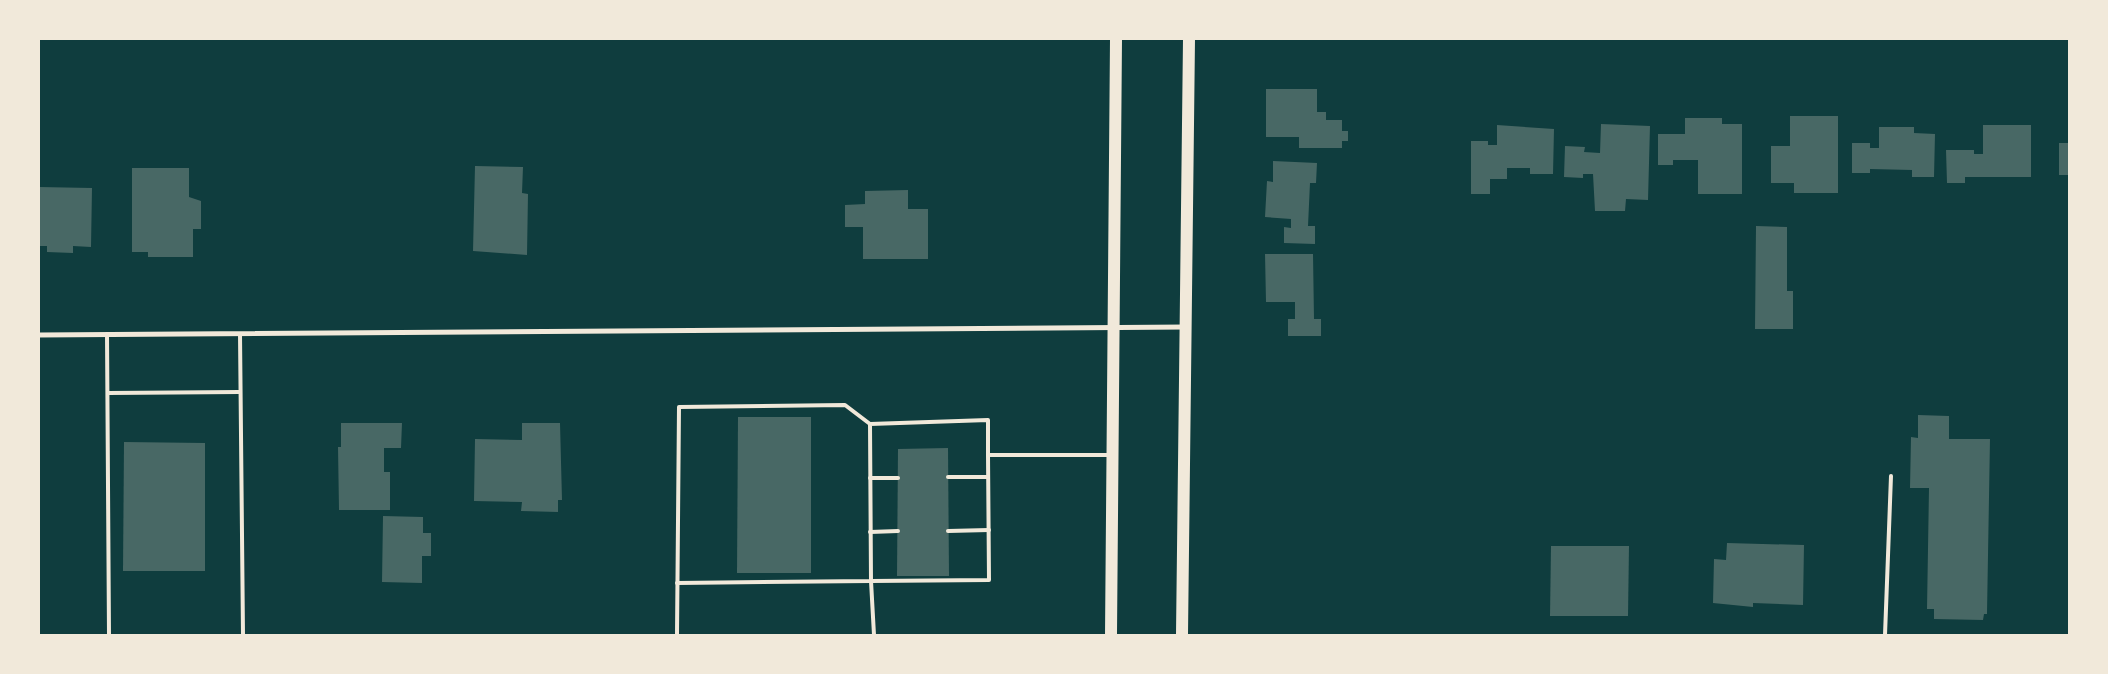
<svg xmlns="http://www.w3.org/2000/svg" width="2108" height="674" viewBox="0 0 2108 674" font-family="'Public Sans',sans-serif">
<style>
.building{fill:#486865}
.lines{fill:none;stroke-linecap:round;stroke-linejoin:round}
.service{stroke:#f1e9da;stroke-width:4}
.minor{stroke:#f1e9da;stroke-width:5}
.primary{stroke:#f1e9da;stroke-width:12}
</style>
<rect width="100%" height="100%" fill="#0f3d3e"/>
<g class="building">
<path d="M1266,89H1317V112H1326V120H1342V131H1348V141H1342V148H1299V137H1266Z"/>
<path d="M1790,116H1838V193H1794V183H1771V146H1790Z"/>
<path d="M1685,118H1722V124H1742V194H1698V160H1673V165H1658V134H1685Z"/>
<path d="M1601,124L1650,126L1648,200L1626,199L1625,211H1595L1593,174H1583V178L1564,177L1565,146L1585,147L1584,152L1600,153Z"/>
<path d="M1497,125L1554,129L1553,174H1530V168H1507V179H1490V194H1471V141H1488V145H1497Z"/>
<path d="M1983,125H2031V177H1965V183H1947L1946,150H1974V154H1983Z"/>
<path d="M1879,127H1914V133L1935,134L1934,177H1912V170L1870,169V173H1852V143H1870V148H1879Z"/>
<rect x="2059" y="143" width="10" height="32"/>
<path d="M1273,161L1317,163L1316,183H1310L1308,226H1315V244L1284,243V227L1291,228V219L1265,217L1267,181L1273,182Z"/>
<path d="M475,166L523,167L522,193L528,194L527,255L473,251Z"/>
<path d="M132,168H189V197L201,201V229H193V257H148V252H132Z"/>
<path d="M39,187L92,188L91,247L73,246V253L47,252V246H39Z"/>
<path d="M908,190V209H928V259H863V227H845V205L865,204V191Z"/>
<path d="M1756,226L1787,227V291H1793V329H1755Z"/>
<path d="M1265,254H1313L1314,319H1321V336H1288V319H1295V302H1266Z"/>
<path d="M1918,415L1949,416V439H1990L1987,614H1984L1983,620L1934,619V609H1927L1929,488H1910L1911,437L1918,438Z"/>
<path d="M738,417H811V573H737Z"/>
<path d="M341,423H402L401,448H384V472H390V510H339L338,447H341Z"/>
<path d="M522,423H560L562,500H558V512L521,511L522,502L474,501L475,439L522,440Z"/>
<path d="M124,442L205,443V571H123Z"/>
<path d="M948,448L949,576H897L898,449Z"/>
<path d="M383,516L423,517V533H431V556H422V583L382,582Z"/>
<path d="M1727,543L1804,545L1803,605L1753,603V607L1713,603L1714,559L1726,560Z"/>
<path d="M1551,546H1629L1628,616H1550Z"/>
</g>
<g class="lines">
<g class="service">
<path d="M107,334L109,635"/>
<path d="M240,334L243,635"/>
<path d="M108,393L240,392"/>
<path d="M948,477H988"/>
<path d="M870,478H898"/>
<path d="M948,531L989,530"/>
<path d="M870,532L898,531"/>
<path d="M677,583L871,581L870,424L988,420V455"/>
<path d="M677,635L679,407L845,405L870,424"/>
<path d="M874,635L871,581L989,580L988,455H1111"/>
<path d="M1885,635L1891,476"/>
</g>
<path class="minor" d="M39,335L1186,327"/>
<g class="primary">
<path d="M1111,635L1116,39"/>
<path d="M1182,635L1189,39"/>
</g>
</g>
<rect width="2108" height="674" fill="none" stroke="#f1e9da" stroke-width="80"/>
</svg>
